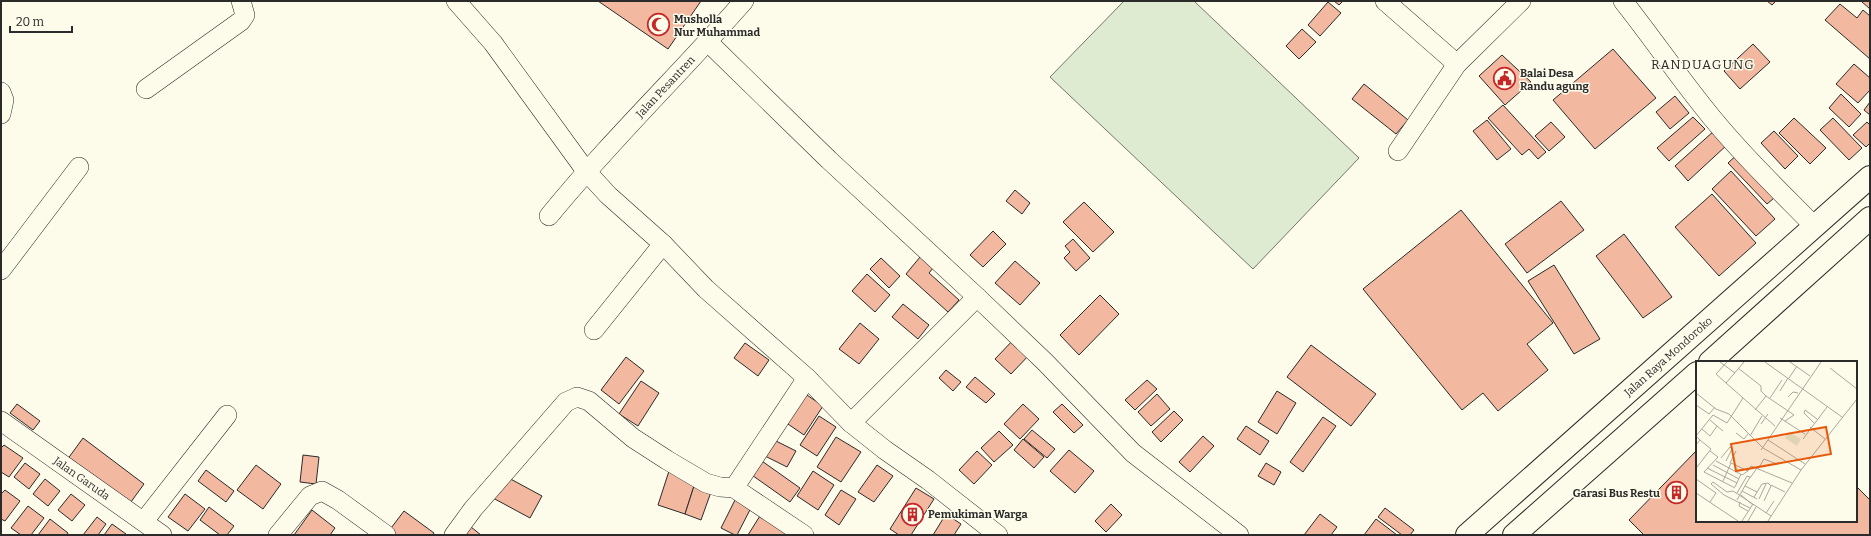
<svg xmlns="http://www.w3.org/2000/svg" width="1871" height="536" viewBox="0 0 1871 536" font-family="Bitter,serif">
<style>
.green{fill:#deebd1;stroke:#74746e}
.building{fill:#f2b8a0;stroke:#2b2b2b}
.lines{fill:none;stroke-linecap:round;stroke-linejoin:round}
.minor-casing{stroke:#2b2b2b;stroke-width:20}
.trunk-casing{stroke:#2b2b2b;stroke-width:24}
.minor{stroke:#fdfbea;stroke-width:19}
.trunk{stroke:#fdfbea;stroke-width:22}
.labels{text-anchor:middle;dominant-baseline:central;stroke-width:3;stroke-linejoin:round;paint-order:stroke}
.poi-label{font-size:11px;font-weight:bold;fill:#2b2b2b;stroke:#fdfbea;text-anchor:start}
.street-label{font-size:11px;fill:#2b2b2b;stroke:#fdfbea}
.quarter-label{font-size:13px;letter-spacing:1px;fill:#2b2b2b;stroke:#fdfbea}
.inset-road{fill:none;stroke:#a9a89e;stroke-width:1}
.view{fill:#e8590c;fill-opacity:0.15;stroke:#e8590c;stroke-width:2}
.inset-edge{fill:none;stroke:#2b2b2b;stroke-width:2}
</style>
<rect width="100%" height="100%" fill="#fdfbea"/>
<path class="green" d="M1124,1H1194L1359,158L1253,269L1050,77Z"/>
<g class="building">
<path d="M598,1H701L668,49Z"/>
<path d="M1334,1H1343L1339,5Z"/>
<path d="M1767,1H1776L1772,5Z"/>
<path d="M1861,1H1870V9Z"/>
<path d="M1328,2L1341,13L1320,36L1308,25Z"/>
<path d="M1840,4L1857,18L1863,10L1870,16V59L1825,20Z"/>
<path d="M1302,29L1316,42L1299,59L1286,46Z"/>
<path d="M1753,44L1770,62L1740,89L1724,71Z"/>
<path d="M1613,49L1656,98L1595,149L1553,100Z"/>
<path d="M1502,55L1531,82L1505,105L1479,76Z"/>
<path d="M1854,64L1870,78V90L1858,103L1836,84Z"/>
<path d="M1364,84L1408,120L1396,134L1352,99Z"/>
<path d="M1841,94L1861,114L1849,127L1829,108Z"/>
<path d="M1675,96L1689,113L1670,129L1656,112Z"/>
<path d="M1870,102V115L1864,110Z"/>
<path d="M1503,105L1546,152L1538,159L1529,149L1522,155L1488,118Z"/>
<path d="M1693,117L1705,129L1669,161L1657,148Z"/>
<path d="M1794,118L1826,148L1810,164L1779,133Z"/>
<path d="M1833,118L1862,148L1849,160L1820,130Z"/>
<path d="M1487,120L1511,149L1497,160L1473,131Z"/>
<path d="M1551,122L1565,137L1549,151L1535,136Z"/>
<path d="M1867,122L1870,125V143L1866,147L1853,135Z"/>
<path d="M1715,130L1728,144L1688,181L1675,166Z"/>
<path d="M1774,131L1798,156L1785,169L1761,143Z"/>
<path d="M1741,151L1780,193L1767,204L1728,163Z"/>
<path d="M1731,171L1775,219L1756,236L1712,189Z"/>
<path d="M1015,190L1030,203L1022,214L1006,201Z"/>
<path d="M1712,194L1756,243L1719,276L1675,227Z"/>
<path d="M1561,201L1584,230L1527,273L1505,244Z"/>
<path d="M1084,202L1114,232L1093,252L1063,222Z"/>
<path d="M1461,210L1553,323L1527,344L1548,370L1498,411L1483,393L1462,410L1363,289Z"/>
<path d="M993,231L1006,244L983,267L970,255Z"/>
<path d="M1624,234L1672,297L1643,318L1596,256Z"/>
<path d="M1073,239L1090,258L1076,271L1064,258L1070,252L1065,246Z"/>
<path d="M925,251L938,262L929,273L959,300L948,312L906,274Z"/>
<path d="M881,258L900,276L889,288L870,269Z"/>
<path d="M1015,261L1040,283L1020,305L995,283Z"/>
<path d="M1554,265L1600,339L1574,354L1528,281Z"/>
<path d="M867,274L890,295L875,312L852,291Z"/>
<path d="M1100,295L1119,314L1079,355L1060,335Z"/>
<path d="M903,304L929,325L918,339L892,317Z"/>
<path d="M860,323L879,339L859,364L839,349Z"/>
<path d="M1016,337L1032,352L1011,374L995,359Z"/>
<path d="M745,343L769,360L758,376L734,358Z"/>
<path d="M1311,345L1376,394L1351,426L1287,377Z"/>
<path d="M626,357L644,371L619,404L601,390Z"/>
<path d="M946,370L961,382L953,391L939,378Z"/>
<path d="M975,377L995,394L986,403L966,387Z"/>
<path d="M1147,380L1157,389L1135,410L1125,400Z"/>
<path d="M641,381L659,393L638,426L619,414Z"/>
<path d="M1277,391L1296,403L1277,434L1258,422Z"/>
<path d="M804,393L823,406L804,435L785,422Z"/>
<path d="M1157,394L1170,409L1151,426L1138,412Z"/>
<path d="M17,404L40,421L33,430L10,413Z"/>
<path d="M1023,404L1039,419L1020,439L1004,424Z"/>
<path d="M1062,404L1083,425L1074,433L1053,412Z"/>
<path d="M1174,411L1183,420L1161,442L1152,432Z"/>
<path d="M819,416L836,427L817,456L800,445Z"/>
<path d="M1323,417L1336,426L1303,472L1290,462Z"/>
<path d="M1246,426L1269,441L1260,455L1237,439Z"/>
<path d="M1032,430L1055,449L1047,458L1024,439Z"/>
<path d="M999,431L1013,445L994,462L981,448Z"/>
<path d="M1203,436L1214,446L1190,472L1179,462Z"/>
<path d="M836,437L861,452L841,482L817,467Z"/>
<path d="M83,438L144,484L128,506L67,460Z"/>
<path d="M1023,439L1044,457L1034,468L1014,450Z"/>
<path d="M774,440L796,451L787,467L765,456Z"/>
<path d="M4,445L23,458L9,477L1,472V448Z"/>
<path d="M1069,450L1094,471L1075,493L1050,471Z"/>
<path d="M1697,450V521H1856V486L1870,500V535H1644L1629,520Z"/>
<path d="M977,451L992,465L974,484L959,470Z"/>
<path d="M303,455L319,457L316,484L300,482Z"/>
<path d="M759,459L800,488L790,502L749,473Z"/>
<path d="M25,463L40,474L29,489L14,477Z"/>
<path d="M1266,463L1281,472L1274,485L1258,476Z"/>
<path d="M256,465L281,484L263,509L237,490Z"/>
<path d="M877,465L893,476L874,502L858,492Z"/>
<path d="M206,470L234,491L226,502L198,481Z"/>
<path d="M669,471L696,480L685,514L658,505Z"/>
<path d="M813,471L834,485L818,510L797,496Z"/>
<path d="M505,476L542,496L530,518L493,498Z"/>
<path d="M45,479L60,491L48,506L33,494Z"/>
<path d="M694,486L711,492L701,520L685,514Z"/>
<path d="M916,488L934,499L911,535H899L890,529Z"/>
<path d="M5,490L20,501L5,521L1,519V494Z"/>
<path d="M841,490L856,499L839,525L825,515Z"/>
<path d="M71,494L85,505L72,521L58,510Z"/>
<path d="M185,494L205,509L188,531L168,517Z"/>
<path d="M737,496L753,504L737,535H735L721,528Z"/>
<path d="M1111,504L1122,515L1106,532L1095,521Z"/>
<path d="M28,506L44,518L31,535H21L11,528Z"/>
<path d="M209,507L234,526L227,535H220L200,520Z"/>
<path d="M1385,508L1414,530L1410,535H1402L1378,517Z"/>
<path d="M312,510L335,528L330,535H294Z"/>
<path d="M404,511L434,533L433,535H391L388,532Z"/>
<path d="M763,511L800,535H748Z"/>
<path d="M946,514L961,524L954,535H933Z"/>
<path d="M1320,514L1337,527L1331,535H1304Z"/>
<path d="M97,517L106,524L98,535H83Z"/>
<path d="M50,519L68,533L67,535H38Z"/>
<path d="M1376,519L1397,535H1364Z"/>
<path d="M112,524L126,534V535H104Z"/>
<path d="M471,527L481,535H465Z"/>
</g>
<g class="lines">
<defs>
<g id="minor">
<path d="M456,1L493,43L586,171L608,195L663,244L706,289L807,378L851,423L885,450L928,480L998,535"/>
<path d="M1385,1L1457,64"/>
<path d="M1623,1C1650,35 1674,70 1701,104C1735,148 1776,187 1815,227"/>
<path d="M708,42L829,160L977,297L1045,362L1133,453L1239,535"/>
<path d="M146,89L241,21L245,15L241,1"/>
<path d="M1,92L4,100L1,114"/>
<path d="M1398,151L1457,64L1521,1"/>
<path id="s1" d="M549,216C610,141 680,74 744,1"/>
<path d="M1,270L79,167"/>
<path d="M594,330L663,244"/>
<path id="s2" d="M1,421L162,535"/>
<path d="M851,423L977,297"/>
<path d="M734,488L807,378"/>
<path d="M144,521L227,415"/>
<path d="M278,535L310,496L322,491L338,500L386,535"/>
<path d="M454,535L473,509L566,402L577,397L589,401L633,438L667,460L706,483L720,487L734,488L804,535"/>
</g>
<g id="trunk">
<path d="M1710,362L1870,218"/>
<path id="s3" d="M1467,535L1870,177"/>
<path d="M1514,535L1697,373"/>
</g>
</defs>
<use href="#minor" class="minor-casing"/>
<use href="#trunk" class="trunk-casing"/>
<use href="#minor" class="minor"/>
<use href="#trunk" class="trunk"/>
</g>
<defs>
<symbol id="mosque-ring" viewBox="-11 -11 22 22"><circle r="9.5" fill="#fdfbea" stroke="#c62828" stroke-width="1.5"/><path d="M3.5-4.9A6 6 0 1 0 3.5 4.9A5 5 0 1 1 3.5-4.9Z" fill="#c62828"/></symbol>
<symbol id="civic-ring" viewBox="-11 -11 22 22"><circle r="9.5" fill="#fdfbea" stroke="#c62828" stroke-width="1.5"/><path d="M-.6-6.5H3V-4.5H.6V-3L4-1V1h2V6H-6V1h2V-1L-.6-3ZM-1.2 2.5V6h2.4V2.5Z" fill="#c62828"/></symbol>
<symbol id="building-ring" viewBox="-11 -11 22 22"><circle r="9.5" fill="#fdfbea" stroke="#c62828" stroke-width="1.5"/><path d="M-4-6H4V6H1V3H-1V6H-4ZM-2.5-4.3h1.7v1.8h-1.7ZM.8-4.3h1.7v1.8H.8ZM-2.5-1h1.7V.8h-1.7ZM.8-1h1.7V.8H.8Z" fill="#c62828"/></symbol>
</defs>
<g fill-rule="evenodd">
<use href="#mosque-ring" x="646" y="12" width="25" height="25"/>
<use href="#civic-ring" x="1492" y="66" width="25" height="25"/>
<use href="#building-ring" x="1664" y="480" width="25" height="25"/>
<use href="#building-ring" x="900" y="502" width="25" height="25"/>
</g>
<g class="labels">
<g class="poi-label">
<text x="674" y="19">Musholla<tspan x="674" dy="13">Nur Muhammad</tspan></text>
<text x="1520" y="73">Balai Desa<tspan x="1520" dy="13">Randu agung</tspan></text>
<text x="1660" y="493" text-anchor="end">Garasi Bus Restu</text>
<text x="928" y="514">Pemukiman Warga</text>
</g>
<g class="street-label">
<text stroke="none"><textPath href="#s1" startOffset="174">Jalan Pesantren</textPath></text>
<text stroke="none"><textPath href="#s3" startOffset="269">Jalan Raya Mondoroko</textPath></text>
<text stroke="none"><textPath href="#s2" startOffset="99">Jalan Garuda</textPath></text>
</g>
<g class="quarter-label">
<text x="1703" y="64">RANDUAGUNG</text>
</g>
</g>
<g transform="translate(1696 361)">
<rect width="161" height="161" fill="#fdfbea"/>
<path d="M93,71L105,78L101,85L89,77Z" fill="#deebd1"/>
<path class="inset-road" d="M24,1L39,12M48,1L30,22L79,65M69,1L146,56M94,1L114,15M42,7L65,25V30L70,35M134,7L161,28M93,17L101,5M30,22L20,13L31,1M84,30L92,17M0,32L20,48L33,53L67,87L105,109M92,36L97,31L102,32M74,37L86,19M0,44L13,53L19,46M59,49L70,35L98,54L89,60M84,57L109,73M14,59L27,70M118,62L108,52L109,49L121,58M65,63L72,53M114,66L129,78M6,68L14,75L21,65M40,72L48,78L52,73M54,75L66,55M107,78L131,46M72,79L109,103M0,84L4,79L0,75L17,54L31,62L47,37M65,89L125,1M14,90L22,96L8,111L39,127M25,97L34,86L36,88L30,100M20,100L46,114L52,110M34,102L40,90M17,104L43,118M1,106L15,88L4,79M11,107L41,122M62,108L68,98L81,103M54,117L61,107M0,118L20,132L14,141M27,120L35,102L52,110L55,105L96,122M15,123L17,121L31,131L37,130L75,155M15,123L28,134L54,147M75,124L89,131M49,125L61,131M39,126L45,113M46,130L61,138M0,132L42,160M41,132L51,115L54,116L41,139M45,134L57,144M58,136L66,123L72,122L75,125L68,140M63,138L70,123M44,141L43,145L52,150M70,152L78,140M46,160L57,143M52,160L60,146M72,160L105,109L161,38"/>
<path class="view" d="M130,66L135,93L40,110L35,83Z"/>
<rect width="161" height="161" class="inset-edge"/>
</g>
<rect width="1871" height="536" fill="none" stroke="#2b2b2b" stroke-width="4"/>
<path d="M10 26v6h62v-6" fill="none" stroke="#2b2b2b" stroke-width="2"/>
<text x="16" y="26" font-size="12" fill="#2b2b2b" stroke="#fdfbea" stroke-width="3" paint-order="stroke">20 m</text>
</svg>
